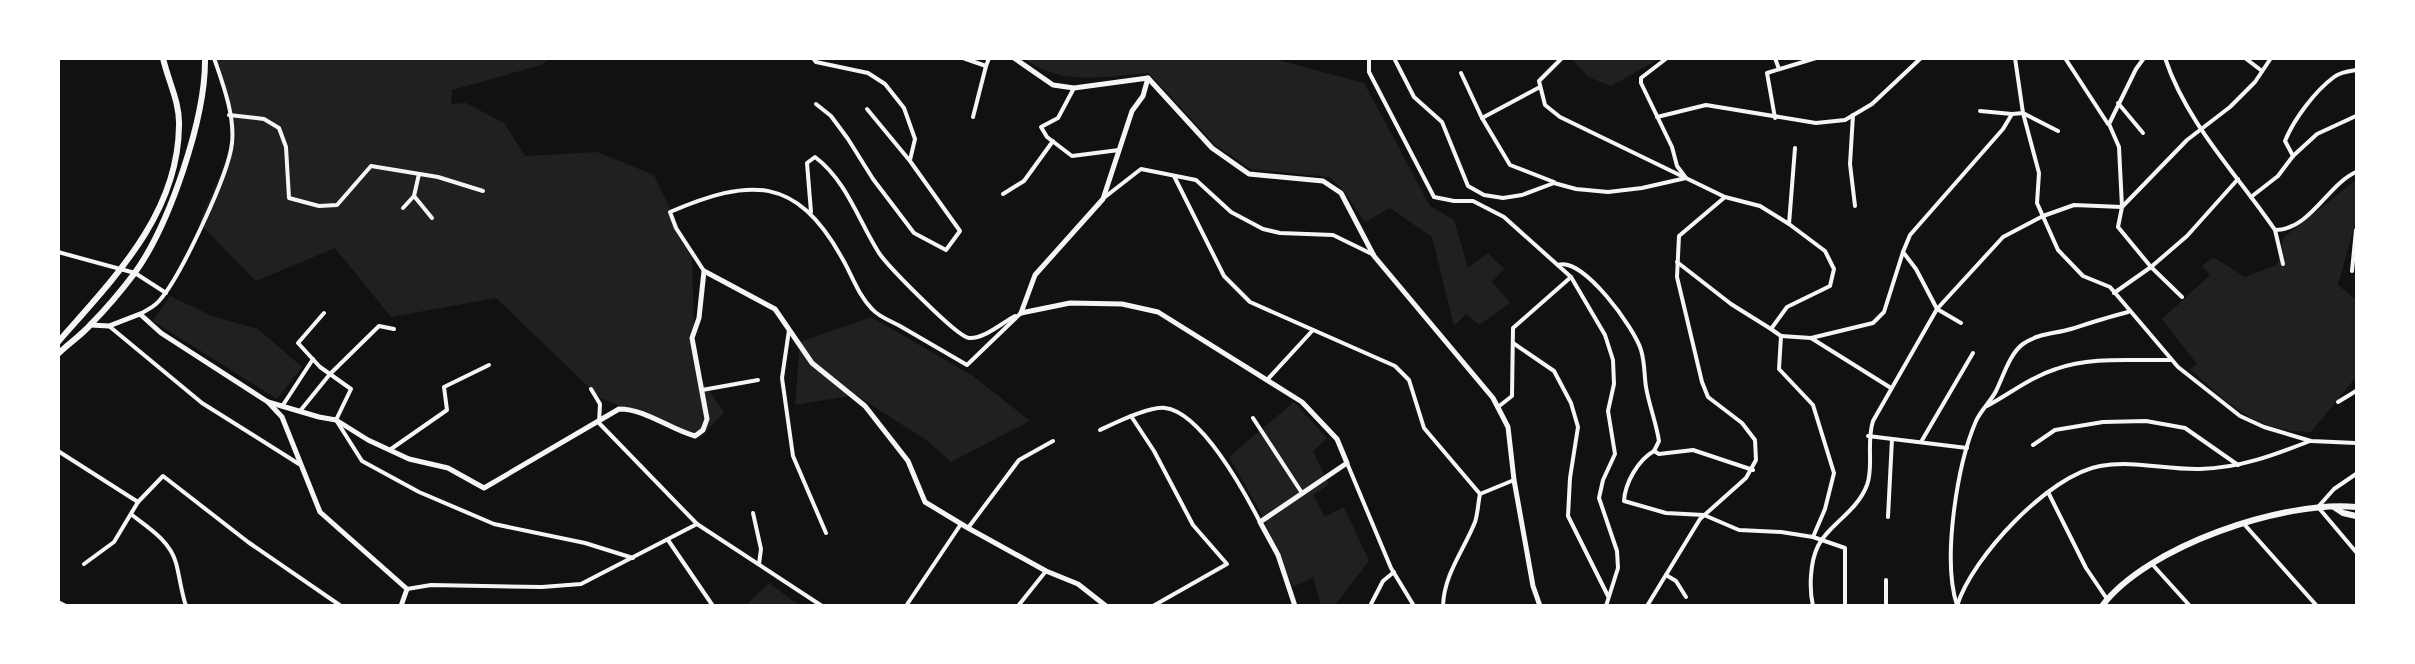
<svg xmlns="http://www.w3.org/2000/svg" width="2415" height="664" viewBox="0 0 2415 664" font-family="Karla,sans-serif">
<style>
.green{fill:#202020}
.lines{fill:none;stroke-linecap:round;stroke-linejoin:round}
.minor{stroke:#f5f5f5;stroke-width:4}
.tertiary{stroke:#f5f5f5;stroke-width:5}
.secondary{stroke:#f5f5f5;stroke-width:6}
.primary{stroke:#f5f5f5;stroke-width:6}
</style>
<rect width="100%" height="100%" fill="#111"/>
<g class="green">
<path d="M1571,58H1659V59L1611,86L1588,77Z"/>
<path d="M215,59H549L541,65L452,90L451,104L466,103L504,123L525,156L597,152L654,175L692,255L695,370L724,412L700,438L600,398L496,298L391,317L335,248L256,281L199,223L236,139Z"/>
<path d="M1025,59H1274L1364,83L1430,206L1454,220L1468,268L1488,253L1504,269L1492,282L1510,303L1479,325L1466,314L1454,326L1432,237L1390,208L1365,222L1343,190L1329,177L1251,169L1215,145L1149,73C1105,76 1062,87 1025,59Z"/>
<path d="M2356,180V220L2338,285L2356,300V377L2311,432C2253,431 2231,405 2190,369L2197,364L2162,319L2210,275L2202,266L2213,257L2245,277L2277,265L2284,237Z"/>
<path d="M170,296L212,316L258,329L302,367L277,399L153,321Z"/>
<path d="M871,317L973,376L1030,421L951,462L926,440L856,395L795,405L800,342Z"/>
<path d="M1294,402L1327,438L1313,451L1329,484L1313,495L1325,517L1344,507L1369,561L1335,605H1321L1313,577L1293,587L1260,511L1229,457Z"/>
<path d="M769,583L799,605H746Z"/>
</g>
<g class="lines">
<g class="minor">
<path d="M93,58H95"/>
<path d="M813,58L816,62L868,73L885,84L904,108L915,139L910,160"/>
<path d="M963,58L986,66L989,58"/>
<path d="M1369,58V72L1434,197L1454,201H1473L1504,217L1571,277L1605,335L1613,360L1614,384L1608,411L1615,454L1603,480L1599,498L1617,551L1618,568L1606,606"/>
<path d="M1394,58L1414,97L1442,122L1468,186L1484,195L1503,198L1522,195L1554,183L1576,189L1608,192L1642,188L1686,178L1677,166L1672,147L1641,83V78L1667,58"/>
<path d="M1562,58L1539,81L1545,105L1560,117L1725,197L1760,206L1789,224L1825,251L1834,269L1830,286L1787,307L1771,329L1781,336"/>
<path d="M1775,58L1779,69"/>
<path d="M2015,58L2023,113L2039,173L2037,203L2058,250L2083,276L2110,287L2178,367L2240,416L2264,427L2311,441L2356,443"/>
<path d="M2065,58L2108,124"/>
<path d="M2165,58C2187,124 2237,174 2275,230C2310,230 2327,185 2356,172"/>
<path d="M2245,58L2262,71"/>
<path d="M1461,73L1482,118L1510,165L1554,182"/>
<path d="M1074,88L1058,118L1041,127L1047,137L1072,156L1119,150"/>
<path d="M2118,103L2143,133"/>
<path d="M816,104L831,116L848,139L873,179L914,233L946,250L960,231L910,161L867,109"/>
<path d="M1980,111L2012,114"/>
<path d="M229,115L264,119L279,128L286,147L289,198L319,206L337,205L371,166L438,177L483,191"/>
<path d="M1853,115L1850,164L1855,206"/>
<path d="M973,117L986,66"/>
<path d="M1657,117L1706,105L1816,123L1845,120L1872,104L1921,58"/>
<path d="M1482,118L1540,87"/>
<path d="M1775,118L1767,73L1816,58"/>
<path d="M2293,156L2285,141C2294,119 2315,91 2334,77C2340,72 2349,71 2356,70"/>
<path d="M1174,176L1224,276L1250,302L1395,366L1409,380L1424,428L1480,494L1514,480"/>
<path d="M1003,194L1024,181L1053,141"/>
<path d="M414,196L432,218"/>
<path d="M1105,197L1141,169L1196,180L1231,212L1263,229L1280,233L1333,235L1374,255"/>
<path d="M2251,197L2278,176L2293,156L2317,134L2356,116"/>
<path d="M403,208L414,196L419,174"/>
<path d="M811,212L807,163L815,157C847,181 859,222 879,253C888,266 957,337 969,338C984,339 1002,323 1015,316"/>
<path d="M1789,224L1795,148"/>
<path d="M2275,230L2283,264"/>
<path d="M58,252L135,273L166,293"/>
<path d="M1677,262L1731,304L1771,329"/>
<path d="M1558,265C1583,256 1635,329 1641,350C1645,363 1644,374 1646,387C1649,405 1656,422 1659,441L1654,451"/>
<path d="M704,271L676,228L670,212C750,178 796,175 842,258C852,275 858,295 872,309C879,317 891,321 900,326C922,339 945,352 967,365L1021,313"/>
<path d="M2352,271L2356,230"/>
<path d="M2114,293L2151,267L2187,236L2238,179"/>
<path d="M2182,297L2151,267L2118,227L2122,207L2187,140L2230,107L2255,82L2271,58"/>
<path d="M324,313L298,343L320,367L351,389L336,420L362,461L419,492L494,524L585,543L633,558"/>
<path d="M140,314C147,310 154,307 159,301C180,278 229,174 232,143C235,116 223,84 214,58"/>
<path d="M1961,323L1937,309L1916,269L1903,252L1910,235L2003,129L2012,114L2023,113L2058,131"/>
<path d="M109,326L202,403L299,464"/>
<path d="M789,330L782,378L793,456L826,533"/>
<path d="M1781,336L1811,338L1891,388"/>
<path d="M1811,338L1873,323L1884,312L1903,252"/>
<path d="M1513,343L1554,371L1571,403L1578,427L1570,478L1568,516L1608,596"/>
<path d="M1267,380L1313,330"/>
<path d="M591,389L600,404L599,423L697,524L822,606"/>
<path d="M702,390L758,380"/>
<path d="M2338,402L2356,391"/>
<path d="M283,405L313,359"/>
<path d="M1987,406C2011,393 2031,377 2056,369C2091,356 2134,361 2170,360"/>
<path d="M1498,407L1512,396L1513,328L1571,277"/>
<path d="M300,411L330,374L379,326L394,329"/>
<path d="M1131,416L1154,451L1193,525L1227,564L1153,606"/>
<path d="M1253,418L1302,493"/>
<path d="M1100,430C1115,423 1149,406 1165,408C1201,412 1244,491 1260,522"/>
<path d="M1868,436L1967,448"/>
<path d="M1921,442L1973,353"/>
<path d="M2033,445L2055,430L2103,422L2146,421L2185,428L2238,465"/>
<path d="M391,449L447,410L444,387L489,365"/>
<path d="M58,451L138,502"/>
<path d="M1347,463L1391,568L1414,606"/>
<path d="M1753,470L1693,450L1659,454L1654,451C1638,460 1625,483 1624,501L1666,513L1704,515L1739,530L1781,532L1813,537L1825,509L1834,473L1813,405L1779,369L1781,336"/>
<path d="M2356,474L2334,489L2318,507L2356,552"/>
<path d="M2049,494L2086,568L2107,599"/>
<path d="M753,513L761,549L759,564"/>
<path d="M132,515C149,528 170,541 176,563C180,578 181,591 186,606"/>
<path d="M1888,517L1892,439"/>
<path d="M2244,524L2317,606"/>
<path d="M968,528L1019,460L1053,441"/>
<path d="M1813,537L1845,548V606"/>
<path d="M668,540L713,606"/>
<path d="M84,564L114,542L138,502L163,476L248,542L341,606"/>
<path d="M2152,564L2190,606"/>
<path d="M1666,575L1676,581L1686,597"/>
<path d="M1886,580V606"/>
<path d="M407,589L431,585L542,587L581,584L697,524"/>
<path d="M58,602L66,606"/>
<path d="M1957,605C1942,560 1957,465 1976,421C1981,410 1991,401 1996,391C2003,377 2010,353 2023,344C2039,333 2054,334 2071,329C2090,323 2108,317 2128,312"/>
<path d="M906,606L961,524"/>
<path d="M1018,606L1046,571"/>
<path d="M1370,606L1383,581L1394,572"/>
<path d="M1443,606C1444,574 1464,550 1475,522C1478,513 1478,503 1480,494"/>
<path d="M1647,606L1700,519L1746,478L1756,460L1755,440L1742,423L1708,397L1702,382L1677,277L1679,236L1725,197"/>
<path d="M1813,606C1809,589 1810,562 1818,546C1828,525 1857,512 1867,485C1874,467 1866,443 1873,421L1937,309L2003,237L2043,216L2074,205L2122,207L2119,147L2109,124L2136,69L2144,58"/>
<path d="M1957,606C1972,557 2049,475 2100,466C2134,460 2166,470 2200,469C2240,468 2274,455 2310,441"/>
</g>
<g class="tertiary">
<path d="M1014,58L1053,85L1074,88L1148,78L1212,148L1249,174L1323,181L1341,193L1374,256L1493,398L1508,427L1514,480L1533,586L1540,606"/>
<path d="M1021,313L1070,303L1122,304L1158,312L1302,402L1337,439L1347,463L1260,522L1278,555L1295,606"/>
<path d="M1021,313L1035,275L1103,199L1132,111L1143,96L1148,78"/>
<path d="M91,325L109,326L140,314L161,333L268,402L282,417L320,512L407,589L401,606"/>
<path d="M268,402L319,417L336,420L368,440L409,459L448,468L484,488L619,409C646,409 669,429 695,436L703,430L707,419L692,338L699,318L704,271L775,309L812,363L865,406L908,461L925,502L968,528L1046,571L1078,584L1106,606"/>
</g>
<g class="secondary">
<path d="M2334,507L2343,513L2356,516"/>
<path d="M2102,606C2147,546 2284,500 2356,507"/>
</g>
<g class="primary">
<path d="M58,342C113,279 178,215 179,126C180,102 168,81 163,58"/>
<path d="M58,354C69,343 82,335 92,323C107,308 121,291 134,274C169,226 206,118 205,58"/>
</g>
</g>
<rect width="2415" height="664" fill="none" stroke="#ffffff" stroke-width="120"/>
</svg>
